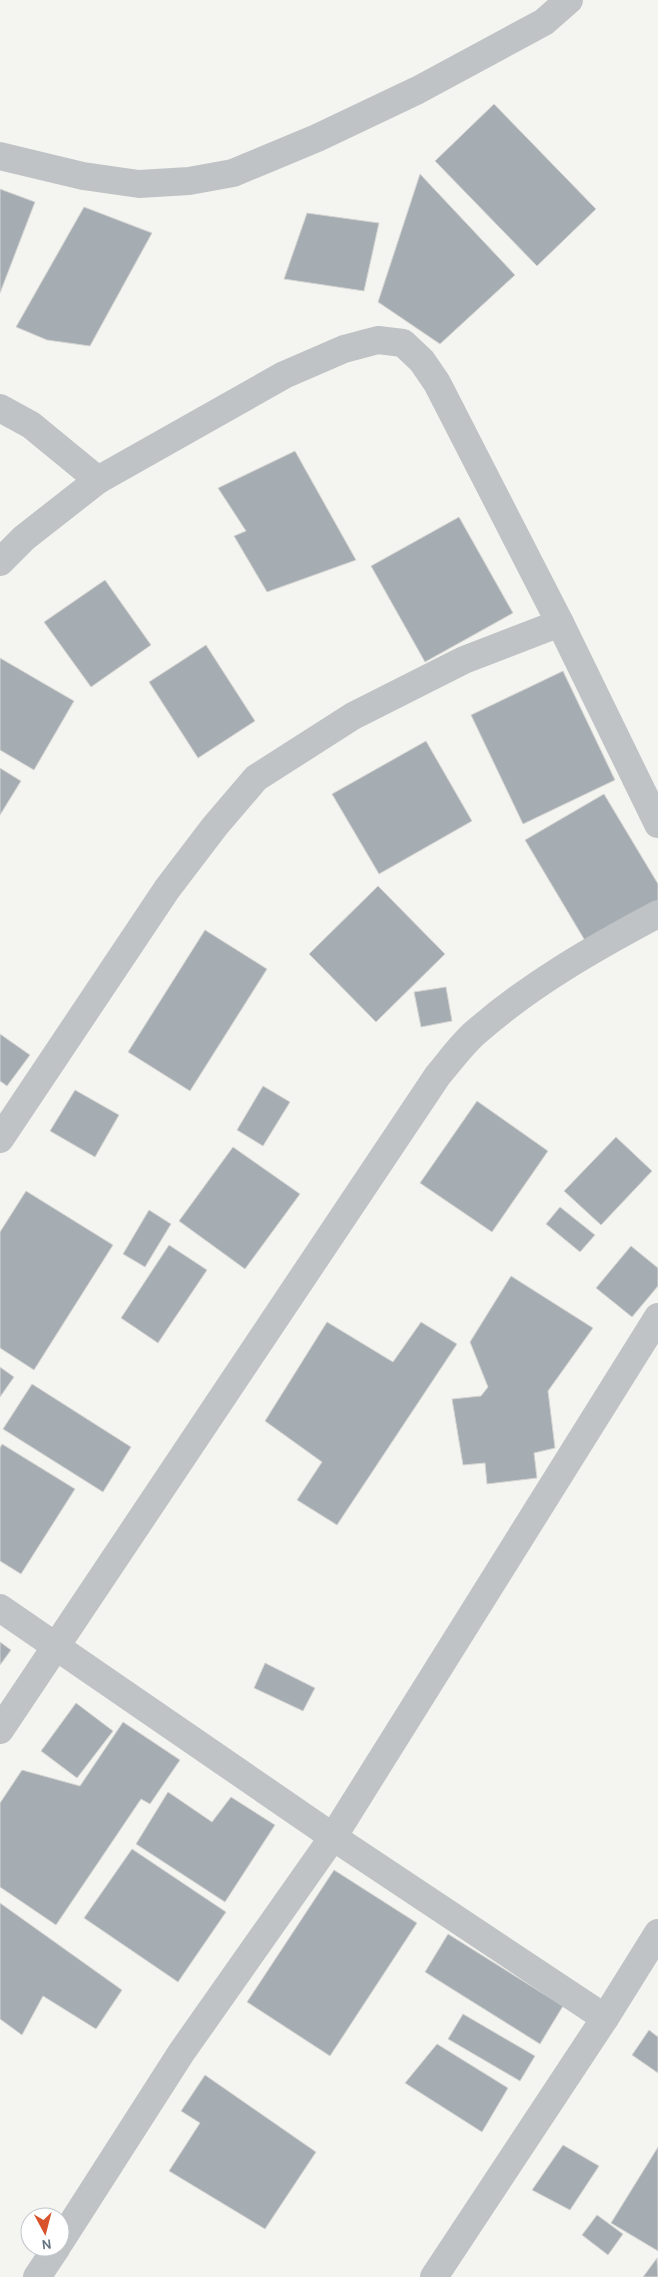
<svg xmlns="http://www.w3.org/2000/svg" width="658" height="2277" viewBox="0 0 658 2277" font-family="Karla,sans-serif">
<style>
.building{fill:#a6adb2;stroke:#d5d5d3}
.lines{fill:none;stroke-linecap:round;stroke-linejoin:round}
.minor{stroke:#bfc3c6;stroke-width:28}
</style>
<rect width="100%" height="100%" fill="#f4f4f0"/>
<g class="building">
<path d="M494,104L596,209L537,266L435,161Z"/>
<path d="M420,174L515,275L440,344L378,302Z"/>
<path d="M0,189L35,202L0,293Z"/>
<path d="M84,207L152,233L90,346L47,340L16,327Z"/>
<path d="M307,213L379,223L364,291L284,279Z"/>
<path d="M295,451L356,560L267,592L234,536L246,531L218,488Z"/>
<path d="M459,517L513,613L425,662L371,566Z"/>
<path d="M105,580L151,645L91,687L44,622Z"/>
<path d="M206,645L255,721L198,758L149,682Z"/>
<path d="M0,658L74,701L34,770L0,750Z"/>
<path d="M563,671L615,780L523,824L471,715Z"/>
<path d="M426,741L472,821L379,874L332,794Z"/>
<path d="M0,768L21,781L0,815Z"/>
<path d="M604,794L658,884V902L587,944L525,840Z"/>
<path d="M378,886L445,954L376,1022L309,954Z"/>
<path d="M205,930L267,969L190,1091L128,1052Z"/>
<path d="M446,987L452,1021L421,1027L414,992Z"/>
<path d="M0,1034L30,1055L7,1086L0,1081Z"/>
<path d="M263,1086L290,1102L263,1146L237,1130Z"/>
<path d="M75,1090L119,1115L95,1157L50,1131Z"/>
<path d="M477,1101L548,1151L492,1232L420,1183Z"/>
<path d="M616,1137L652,1171L601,1225L564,1191Z"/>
<path d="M233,1147L300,1194L245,1269L179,1221Z"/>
<path d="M26,1191L113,1245L34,1370L0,1348V1232Z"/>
<path d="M560,1207L595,1235L580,1252L546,1224Z"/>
<path d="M149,1210L171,1224L145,1267L123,1254Z"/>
<path d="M169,1245L207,1270L158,1343L121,1318Z"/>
<path d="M631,1246L658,1268V1286L632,1317L596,1288Z"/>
<path d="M511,1276L593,1328L548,1391L555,1448L534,1453L537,1478L487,1484L485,1463L463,1465L452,1399L481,1396L488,1387L470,1342Z"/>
<path d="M327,1322L393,1362L421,1322L457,1344L337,1525L297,1500L322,1462L265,1421Z"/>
<path d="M0,1367L14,1377L0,1397Z"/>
<path d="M32,1384L131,1447L103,1492L3,1429Z"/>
<path d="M2,1444L75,1489L21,1574L0,1561V1448Z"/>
<path d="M0,1642L11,1650L0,1665Z"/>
<path d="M265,1663L315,1688L303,1711L254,1688Z"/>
<path d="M76,1703L113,1731L77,1778L41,1751Z"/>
<path d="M123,1722L180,1760L150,1804L141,1799L56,1925L0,1887V1803L22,1770L80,1786Z"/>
<path d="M168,1792L212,1822L231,1797L275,1825L225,1902L136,1844Z"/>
<path d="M132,1849L226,1912L178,1982L84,1918Z"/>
<path d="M334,1870L417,1923L330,2056L247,2002Z"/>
<path d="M0,1903L122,1990L96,2029L43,1996L22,2035L0,2019Z"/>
<path d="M448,1934L563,2006L540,2044L425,1972Z"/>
<path d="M463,2014L535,2056L520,2081L448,2039Z"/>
<path d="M649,2030L658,2037V2073L632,2055Z"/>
<path d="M437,2044L508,2088L482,2132L405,2083Z"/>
<path d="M205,2075L316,2152L265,2229L169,2171L200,2123L181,2111Z"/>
<path d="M563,2145L599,2166L570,2210L532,2190Z"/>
<path d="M658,2147V2251L611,2223Z"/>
<path d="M597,2215L623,2234L608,2255L582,2235Z"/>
<path d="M657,2258L658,2277H643Z"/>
</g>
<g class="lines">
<g class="minor">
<path d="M0,156L83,176L139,184L189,181L233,173L317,138L418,90L544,22L569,0"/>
<path d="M0,408L31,425L98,480"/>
<path d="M0,562L24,538L98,480L284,375L344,349L378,340L403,343L422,361L437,383L560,623L658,824"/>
<path d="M0,1139L167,889L215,826L256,778L353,716L464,660L560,623"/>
<path d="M0,1608L333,1837L605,2018"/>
<path d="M0,1730L438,1075C450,1061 462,1044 476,1032C531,984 594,948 658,914"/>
<path d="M60,2242L181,2053L333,1837L658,1317"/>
<path d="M37,2277L57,2247"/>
<path d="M434,2277L605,2018L658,1933"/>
</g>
</g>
<g transform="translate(45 2232) rotate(173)"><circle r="24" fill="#ffffff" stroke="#c1c7cc"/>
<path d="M0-4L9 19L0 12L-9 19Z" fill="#d8532b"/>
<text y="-8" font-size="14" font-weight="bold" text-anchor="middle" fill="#64737f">N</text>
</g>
</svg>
